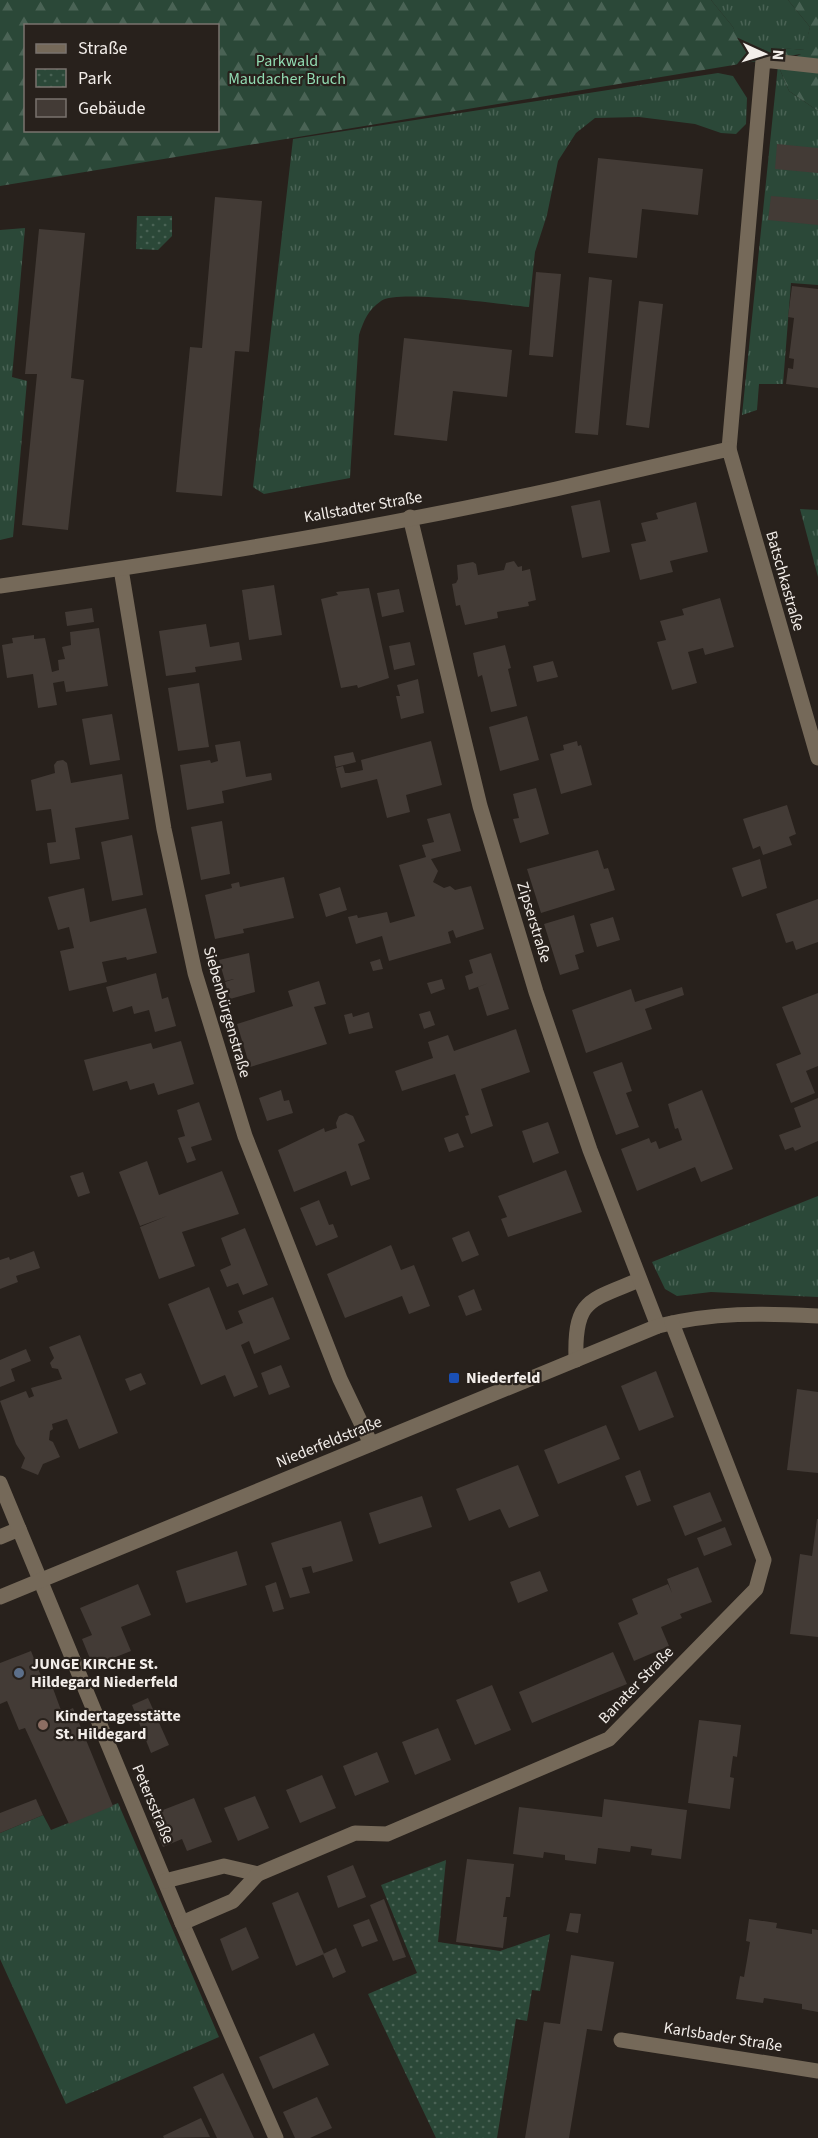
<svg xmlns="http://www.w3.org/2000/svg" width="818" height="2138" viewBox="0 0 818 2138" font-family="'Source Sans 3',sans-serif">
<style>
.grass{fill:url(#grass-tufts)}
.forest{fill:url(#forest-firs);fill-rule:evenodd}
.park{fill:url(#park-dots)}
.building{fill:#433b36}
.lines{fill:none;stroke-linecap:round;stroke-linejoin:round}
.lane{stroke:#756959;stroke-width:15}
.street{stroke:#756959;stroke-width:15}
.transit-dot{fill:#1a4fb4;stroke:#28211c;stroke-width:2}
.service-dot{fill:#5c6f8a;stroke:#28211c;stroke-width:2}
.education-dot{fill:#8d6e63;stroke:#28211c;stroke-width:2}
.labels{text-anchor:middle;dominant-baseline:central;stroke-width:4.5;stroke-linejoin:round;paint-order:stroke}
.park-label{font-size:16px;fill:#92dbb2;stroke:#28211c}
.street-label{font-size:16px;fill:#f2ede9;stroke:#28211c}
.poi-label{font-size:16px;font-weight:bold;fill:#f2ede9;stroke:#28211c;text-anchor:start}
</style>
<defs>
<pattern id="grass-tufts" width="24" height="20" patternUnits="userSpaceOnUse" patternTransform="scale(1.5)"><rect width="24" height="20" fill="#2b4838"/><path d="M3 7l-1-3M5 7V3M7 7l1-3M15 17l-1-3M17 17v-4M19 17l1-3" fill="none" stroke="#4a6355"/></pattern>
<pattern id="forest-firs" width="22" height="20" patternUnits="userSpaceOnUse" patternTransform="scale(1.5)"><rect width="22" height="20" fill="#2b4838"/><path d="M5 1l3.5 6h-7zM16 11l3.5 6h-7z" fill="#4a6355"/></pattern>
<pattern id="park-dots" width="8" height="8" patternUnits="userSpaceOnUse" patternTransform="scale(1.5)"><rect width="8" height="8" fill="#2b4838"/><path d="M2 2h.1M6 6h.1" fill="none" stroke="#4a6355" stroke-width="1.8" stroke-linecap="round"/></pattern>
</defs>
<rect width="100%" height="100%" fill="#28211c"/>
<g class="grass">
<path d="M711,0H788L810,27L805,50L740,45L733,27Z"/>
<path d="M778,65L789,91L818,111V285L791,283L783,384H759L757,410L742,415Z"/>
<path d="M718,73L733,76L747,98L746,124L736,134L721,133L695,124L639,117L595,118L576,133L558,161L547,215L535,252L529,307C503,305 399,289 381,301C368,310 364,320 359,335L350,478L264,494L253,487L293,139Z"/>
<path d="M25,228L12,377L27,381L13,537L0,540V230Z"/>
<path d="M800,509L818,510V577Z"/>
<path d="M818,1196V1297L711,1292L677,1296L665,1289L652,1262Z"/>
<path d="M118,1803L219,2037L66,2104L0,1959V1833L43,1815L51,1830Z"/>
</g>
<path class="forest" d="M0,0H711L733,27L741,44L804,50L810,27L788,0H818V111L789,91L778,65L801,54L0,186ZM26,26H218V130H26Z"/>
<g class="park">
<path d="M137,216H172V236L158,250L136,249Z"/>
<path d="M446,1860L438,1942L500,1951L550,1934L540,1991L532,1990L527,2021L516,2019L497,2138H436L368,1994L417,1973L381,1885Z"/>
</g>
<g class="building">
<path d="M777,144L818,148V173L775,169Z"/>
<path d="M598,158L703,169L698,215L642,209L637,258L588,253Z"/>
<path d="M771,196L818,200V225L768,220Z"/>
<path d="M215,197L262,201L249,352L235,351L222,496L176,492L190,347L202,348Z"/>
<path d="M39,229L85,233L71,378L84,380L68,530L22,525L37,374H25Z"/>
<path d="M536,272L561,274L553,357L529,355Z"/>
<path d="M589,277L612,280L598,435L575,433Z"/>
<path d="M792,286L818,289V388L786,384L788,368L793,369L794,359L789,358L794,318L788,317Z"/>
<path d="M639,301L663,304L649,428L626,425Z"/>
<path d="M404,338L512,350L507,397L453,391L447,441L394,435Z"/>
<path d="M600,500L610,552L582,558L571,506Z"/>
<path d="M696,502L708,552L670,561L673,572L640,580L631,544L646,541L641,523L658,519L656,513Z"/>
<path d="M514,561L518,567L522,566V571L530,569L536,600L528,602L529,606L497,612L498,618L465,625L460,605L456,606L452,584L456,583L458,579L457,565L473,562L476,564L478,575L504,570L506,563Z"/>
<path d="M274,585L282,635L249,640L242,590Z"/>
<path d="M369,588L389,678L358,688L357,685L341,688L321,599L338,595L336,592Z"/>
<path d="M399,589L404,612L382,617L377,593Z"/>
<path d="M720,598L734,647L705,655L703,648L688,652L697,683L672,690L657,642L666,640L660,621L684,615L682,609Z"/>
<path d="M92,608L94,622L67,626L65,612Z"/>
<path d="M206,624L210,647L239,642L242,660L195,667L196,672L166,676L159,631Z"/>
<path d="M99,628L108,686L66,692L64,681L53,683L57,705L38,708L33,674L7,678L2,645L13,643L12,638L34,635V639L45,638L52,672L59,670L58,660L65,659L62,647L71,645L70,632Z"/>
<path d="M410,642L415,665L394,670L389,646Z"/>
<path d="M505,645L511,668L508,669L517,706L491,712L482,675L478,677L473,653Z"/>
<path d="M553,661L558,677L537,682L533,666Z"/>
<path d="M418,679L424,713L401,719L396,696H400L397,685Z"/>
<path d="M199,683L209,747L178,751L168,688Z"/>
<path d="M112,714L120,760L90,765L82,719Z"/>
<path d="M527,716L539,760L500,771L489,727Z"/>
<path d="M240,741L246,777L271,773L272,780L222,791L224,803L187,810L180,765L210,760L211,763L218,761L215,745Z"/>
<path d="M431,741L442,785L406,795L410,812L387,818L377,779L341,788L336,768L343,766L345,773H349L363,770L361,760Z"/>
<path d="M577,741L578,746L581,745L592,785L561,794L550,754L564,750L563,745Z"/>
<path d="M353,752L356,762L336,767L334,756Z"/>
<path d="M63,760L67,763L71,783L122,774L129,819L75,828L80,859L50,864L47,843L56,842L51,809L36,811L31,780L55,773L54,765L57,761Z"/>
<path d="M536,788L549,834L520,843L513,819L519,818L513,794Z"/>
<path d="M787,805L796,834L789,837L792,845L763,855L760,846L753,849L743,819Z"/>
<path d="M450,813L461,851L431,859L438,871L433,882L444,888L450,886L455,890L471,886L484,929L456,938L453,930L448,932L451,943L389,961L382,936L356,944L348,917L357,915L358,918L387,912L390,923L415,916L399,865L426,857L422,845L434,842L427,819Z"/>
<path d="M222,821L230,874L201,880L191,827Z"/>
<path d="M132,835L143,895L112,901L101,842Z"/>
<path d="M598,850L604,869L608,868L615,890L541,913L527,869Z"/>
<path d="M760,859L767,888L742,897L732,868Z"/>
<path d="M284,877L294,918L243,929L244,933L215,939L205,895L232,888L231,884L239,882L240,887Z"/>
<path d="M340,887L347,910L326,917L319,894Z"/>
<path d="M84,888L90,922L146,908L157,953L127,960L126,957L102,962L107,982L69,991L60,951L74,948L69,927L58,930L48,897Z"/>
<path d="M818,899V942L796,950L793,941L786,943L776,914Z"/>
<path d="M574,915L584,952L575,955L579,969L560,975L544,924Z"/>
<path d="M613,917L620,940L597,947L590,924Z"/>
<path d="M249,953L255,992L230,999L225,982L234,979L225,981L219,960Z"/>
<path d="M491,953L509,1009L487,1016L478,987L489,983L469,990L465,976L473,973L469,960Z"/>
<path d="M380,959L383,969L373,971L370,962Z"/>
<path d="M156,973L162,999L168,997L176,1026L155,1032L149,1010L134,1014L132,1006L113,1012L106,987Z"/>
<path d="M442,979L445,989L431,994L427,983Z"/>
<path d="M319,981L326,1004L314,1007L327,1044L250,1067L237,1024L293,1006L288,991Z"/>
<path d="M682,987L684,995L645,1009L652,1029L586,1053L572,1010L631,989L635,1002Z"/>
<path d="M818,993V1066L806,1071L815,1093L791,1103L776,1064L801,1054L782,1007Z"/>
<path d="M430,1011L435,1025L424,1029L419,1014Z"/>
<path d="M369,1012L373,1028L349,1034L344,1015L352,1013L353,1017Z"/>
<path d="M516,1029L530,1072L481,1089L493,1126L471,1134L465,1116L469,1115L455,1074L402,1091L395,1071L433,1058L428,1042L448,1035L454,1051Z"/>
<path d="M181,1041L194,1084L158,1095L154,1083L130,1090L127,1081L93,1091L84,1060L151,1043L153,1049Z"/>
<path d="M622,1062L632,1091L626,1093L639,1127L616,1135L593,1072Z"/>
<path d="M281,1090L284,1101L289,1100L293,1113L267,1121L259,1098Z"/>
<path d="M702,1090L733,1169L701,1182L695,1167L637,1191L621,1149L649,1138L651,1143L656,1141L659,1149L682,1140L678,1128L675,1129L668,1104Z"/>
<path d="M818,1098V1141L795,1151L793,1147L785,1150L779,1135L801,1127L794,1108Z"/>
<path d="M199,1102L212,1140L191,1147L196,1160L187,1163L178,1138L185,1136L177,1110Z"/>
<path d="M346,1113L353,1116L365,1141L358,1144L370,1179L351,1186L346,1171L294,1192L278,1150L324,1128L325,1132L337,1128L336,1123L339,1116Z"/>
<path d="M548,1122L559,1153L533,1163L522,1131Z"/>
<path d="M458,1133L464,1147L449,1152L444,1138Z"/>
<path d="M147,1161L159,1195L222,1171L239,1214L182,1232L195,1266L159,1279L140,1227L167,1216L140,1226L119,1172Z"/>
<path d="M566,1170L582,1212L508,1237L501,1219L507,1217L498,1196Z"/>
<path d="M83,1172L90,1193L78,1197L70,1176Z"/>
<path d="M319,1200L329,1225L333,1224L338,1237L316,1246L300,1208Z"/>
<path d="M245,1228L268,1285L243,1295L238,1283L227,1287L220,1270L231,1265L221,1238Z"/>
<path d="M469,1231L479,1255L462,1262L452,1238Z"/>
<path d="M391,1245L401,1270L414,1265L430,1306L409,1314L402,1296L345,1318L327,1274Z"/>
<path d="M34,1251L40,1268L16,1276L18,1282L0,1289V1260L9,1257L10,1260Z"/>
<path d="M209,1287L226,1330L243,1323L238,1311L273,1297L290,1339L254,1354L249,1341L241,1345L258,1387L234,1397L225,1375L201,1385L168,1304Z"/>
<path d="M474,1289L482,1310L466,1316L458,1296Z"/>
<path d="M80,1335L118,1433L79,1449L67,1419L52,1424L53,1429L50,1431L49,1440L53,1442L60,1457L43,1464L38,1475L21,1468L25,1458L16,1444L0,1401L26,1391L29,1398L34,1396L31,1388L62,1379L58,1369L52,1368L50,1363L54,1358L49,1347Z"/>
<path d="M26,1349L31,1361L11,1369L15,1381L0,1387V1360Z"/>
<path d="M281,1365L290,1387L269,1395L261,1373Z"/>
<path d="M656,1371L674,1417L639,1431L621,1386Z"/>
<path d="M141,1373L146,1384L130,1391L125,1379Z"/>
<path d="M797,1389L818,1392V1473L787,1470Z"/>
<path d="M606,1425L620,1459L558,1484L544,1450Z"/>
<path d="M518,1465L539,1516L509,1528L500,1509L469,1521L456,1489Z"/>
<path d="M640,1470L651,1501L637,1506L625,1476Z"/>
<path d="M710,1492L722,1521L685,1536L673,1506Z"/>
<path d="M422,1496L432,1527L379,1544L369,1513Z"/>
<path d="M817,1519H818V1637L790,1634L800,1554L812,1556Z"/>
<path d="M341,1521L353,1561L313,1573L311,1566L302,1568L310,1593L290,1598L271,1543Z"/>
<path d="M725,1527L732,1545L704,1556L697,1538Z"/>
<path d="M237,1551L247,1585L186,1603L176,1571Z"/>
<path d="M698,1567L712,1602L680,1614L682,1618L661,1627L669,1646L634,1661L618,1623L638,1614L632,1599L668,1584L672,1593L667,1579Z"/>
<path d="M540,1571L548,1591L518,1603L510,1582Z"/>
<path d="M276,1582L284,1609L273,1612L265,1586Z"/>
<path d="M138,1584L151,1615L121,1627L131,1651L93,1666L82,1639L92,1635L80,1608Z"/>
<path d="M31,1651L45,1686L51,1683L62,1713L73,1708L113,1806L69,1824L25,1728L19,1730L7,1701L0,1704V1663Z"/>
<path d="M613,1652L627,1684L532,1723L519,1692Z"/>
<path d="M492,1685L511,1730L475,1745L456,1700Z"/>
<path d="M148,1698L169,1745L151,1753L132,1705Z"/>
<path d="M699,1720L741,1725L737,1757L733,1756L730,1777L734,1778L730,1809L688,1803Z"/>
<path d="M438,1728L451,1760L415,1775L402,1742Z"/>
<path d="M377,1752L389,1782L355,1796L343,1766Z"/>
<path d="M322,1775L336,1808L300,1823L286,1790Z"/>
<path d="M255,1796L269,1828L238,1841L224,1808Z"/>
<path d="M194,1798L212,1842L187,1851L182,1839L163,1847L150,1815Z"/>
<path d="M36,1799L43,1815L0,1833V1813Z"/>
<path d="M604,1799L687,1810L681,1859L651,1855L652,1849L631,1846L630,1852L598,1848L596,1864L565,1860V1855L544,1852L543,1858L513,1854L519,1807L602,1817Z"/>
<path d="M467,1859L514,1864L510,1897H506L503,1917H507L503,1948L456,1942Z"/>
<path d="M353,1865L366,1897L338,1908L327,1876Z"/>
<path d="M298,1892L324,1954L296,1966L272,1903Z"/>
<path d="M384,1899L406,1957L393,1961L370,1905Z"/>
<path d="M570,1913L581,1914L578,1933L566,1931Z"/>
<path d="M369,1919L378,1941L362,1947L353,1925Z"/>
<path d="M749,1919L777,1923L776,1928L812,1934V1929L818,1930V2012L802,2009V2004L764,1998L763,2003L736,1999L740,1976L744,1977L747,1960L750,1942L746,1941Z"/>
<path d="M246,1927L259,1958L232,1971L220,1939Z"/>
<path d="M336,1948L346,1972L333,1978L323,1954Z"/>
<path d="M571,1955L614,1962L602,2031L587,2029L569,2138H525L544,2022L560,2024Z"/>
<path d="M314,2033L329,2065L273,2089L259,2057Z"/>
<path d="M223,2073L238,2104L254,2138H217L193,2087Z"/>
<path d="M317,2097L332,2128L310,2138H295L283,2112Z"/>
<path d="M201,2118L210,2137L164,2138L163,2136Z"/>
</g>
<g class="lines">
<g class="lane">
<path d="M729,449L763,60L818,66"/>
<path d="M576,1360C574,1299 589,1301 639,1280"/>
<path d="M0,1537L19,1529"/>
<path d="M621,2040L818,2071"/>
</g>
<g class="street">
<path d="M410,517L480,806L536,992L590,1150L658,1326"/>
<path d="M121,569L164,829L195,973L245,1136L340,1379L371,1444"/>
<path d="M0,586C186,560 373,529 556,489C614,476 671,462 729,449L818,758"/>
<path d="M0,1483L182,1923L276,2138"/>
<path d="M0,1597L658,1326C714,1312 761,1313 818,1316"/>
<path d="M165,1881L224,1866L258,1874L355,1833L387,1834L609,1739L756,1589L764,1560L672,1323"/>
<path d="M182,1923L233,1901L258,1874"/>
</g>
</g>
<rect class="transit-dot" x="448" y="1372" width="12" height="12" rx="3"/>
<circle class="service-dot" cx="19" cy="1673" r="6"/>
<circle class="education-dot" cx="43" cy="1725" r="6"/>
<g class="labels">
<g class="park-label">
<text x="287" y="61">Parkwald<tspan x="287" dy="18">Maudacher Bruch</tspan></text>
</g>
<g class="street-label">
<text transform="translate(363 507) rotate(-10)">Kallstadter Straße</text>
<text transform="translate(785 581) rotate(74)">Batschkastraße</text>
<text transform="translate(534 922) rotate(73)">Zipserstraße</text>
<text transform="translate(227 1012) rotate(74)">Siebenbürgenstraße</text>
<text transform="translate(329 1442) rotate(-22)">Niederfeldstraße</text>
<text transform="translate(636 1685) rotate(-46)">Banater Straße</text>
<text transform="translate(153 1804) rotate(67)">Petersstraße</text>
<text transform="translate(723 2037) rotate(9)">Karlsbader Straße</text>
</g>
<g class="poi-label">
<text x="466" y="1378">Niederfeld</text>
<text x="31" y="1664">JUNGE KIRCHE St.<tspan x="31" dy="18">Hildegard Niederfeld</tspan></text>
<text x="55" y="1716">Kindertagesstätte<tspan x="55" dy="18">St. Hildegard</tspan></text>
</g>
</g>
<rect x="24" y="24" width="195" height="108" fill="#28211c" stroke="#79736e" stroke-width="1.5"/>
<rect x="36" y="44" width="30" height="9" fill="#756959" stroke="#79736e" stroke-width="1.5"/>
<text x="78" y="54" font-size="18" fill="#f2ede9">Straße</text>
<rect x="36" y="69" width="30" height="18" fill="url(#park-dots)" stroke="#79736e" stroke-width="1.5"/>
<text x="78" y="84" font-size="18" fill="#f2ede9">Park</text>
<rect x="36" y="99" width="30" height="18" fill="#433b36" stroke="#79736e" stroke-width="1.5"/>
<text x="78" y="114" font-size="18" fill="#f2ede9">Gebäude</text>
<g transform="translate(764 54) rotate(94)" stroke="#28211c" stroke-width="4.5" paint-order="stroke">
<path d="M0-4.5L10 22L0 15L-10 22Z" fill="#f2ede9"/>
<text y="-9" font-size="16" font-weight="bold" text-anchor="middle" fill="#f2ede9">N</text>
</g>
</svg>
